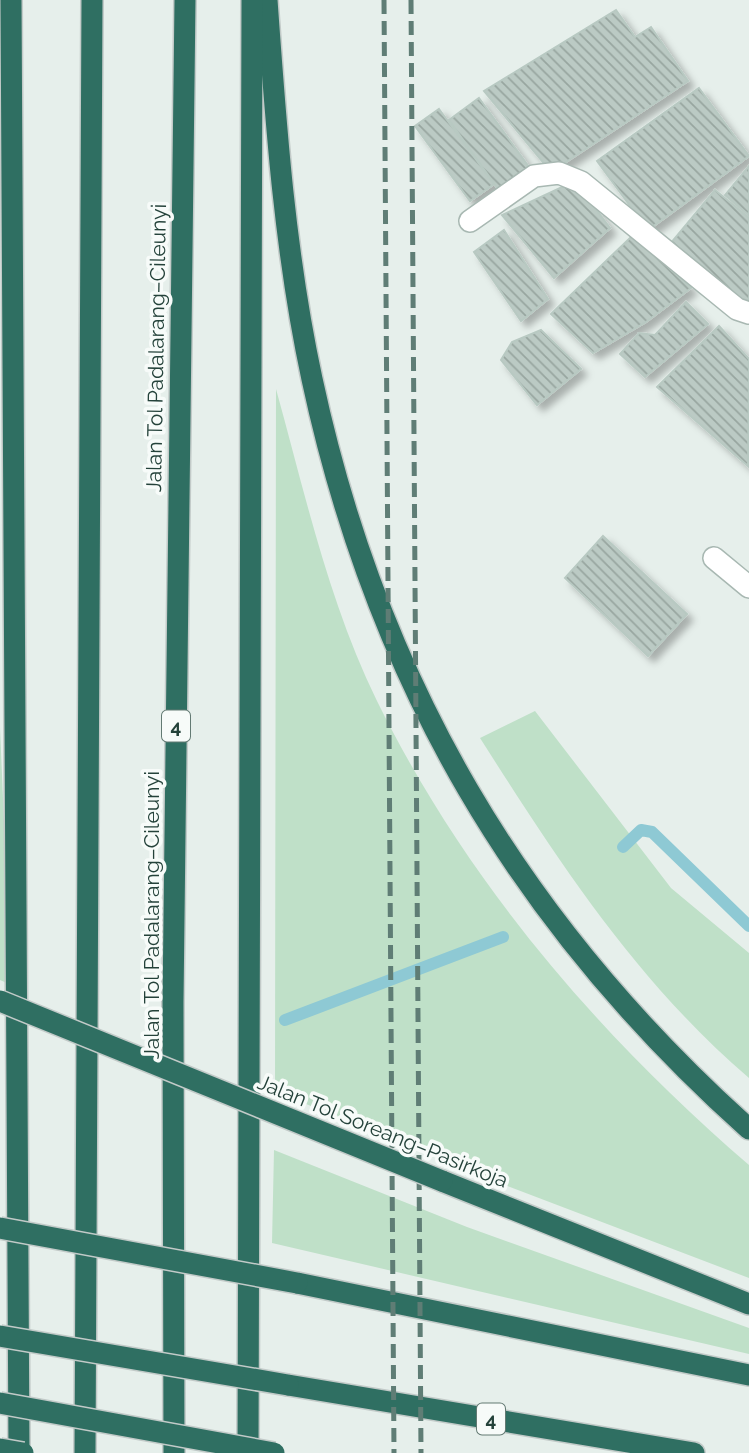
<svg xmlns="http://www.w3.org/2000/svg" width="749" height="1453" viewBox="0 0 749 1453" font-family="Raleway,sans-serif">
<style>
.grass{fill:#bfe0c8}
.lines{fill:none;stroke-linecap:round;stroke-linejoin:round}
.stream{stroke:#8ec9d4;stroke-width:12}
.building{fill:url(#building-back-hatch);stroke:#b8c9c2;stroke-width:2;filter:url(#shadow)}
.minor-casing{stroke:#a8b8b2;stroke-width:24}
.highway-casing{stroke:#c2cac8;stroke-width:24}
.minor{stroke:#fff;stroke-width:21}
.highway{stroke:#2f6f62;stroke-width:21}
.rail{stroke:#5f7d75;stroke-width:5;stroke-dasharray:14 7;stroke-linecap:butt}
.highway-bridge-casing{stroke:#c2cac8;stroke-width:24;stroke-linecap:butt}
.highway-bridge{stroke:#2f6f62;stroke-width:21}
.labels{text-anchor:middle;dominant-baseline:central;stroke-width:7;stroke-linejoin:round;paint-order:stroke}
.shield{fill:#f7fbf9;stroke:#637a73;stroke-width:2}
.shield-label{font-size:19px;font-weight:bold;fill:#24423a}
.street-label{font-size:21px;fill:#24423a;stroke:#f7fbf9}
</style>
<defs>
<pattern id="building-back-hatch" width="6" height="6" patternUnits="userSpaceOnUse" patternTransform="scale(1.75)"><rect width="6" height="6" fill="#bbcac4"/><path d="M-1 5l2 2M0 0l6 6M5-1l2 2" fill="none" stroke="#98a6a0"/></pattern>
<filter id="shadow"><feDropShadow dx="6" dy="6" stdDeviation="3.5" flood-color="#0004"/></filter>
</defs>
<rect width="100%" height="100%" fill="#e6efeb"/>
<g class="grass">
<path d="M276,389C305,494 329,603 377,701C466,881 598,1035 749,1165V1278L447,1163L275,1091Z"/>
<path d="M535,711L671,888L749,953V1078C636,981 559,862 480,738Z"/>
<path d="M0,728L10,963L9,984L0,980Z"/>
<path d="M274,1150L467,1227L749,1328V1354L272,1243Z"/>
</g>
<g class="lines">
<g class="stream">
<path d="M623,847L641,830L652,832L749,926"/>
<path d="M285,1020L503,937"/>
</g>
</g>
<g class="building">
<path d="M616,10L635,37L651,27L688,81L551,172L484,91Z"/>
<path d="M699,88L749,156L648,230L597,161Z"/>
<path d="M479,98L529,167L498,189L449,120Z"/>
<path d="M439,109L494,184L470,201L415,126Z"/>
<path d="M749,166V215L725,195Z"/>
<path d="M575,181L610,228L554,278L502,215Z"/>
<path d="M715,190L749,218V308L670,244Z"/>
<path d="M504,230L548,299L521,321L474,252Z"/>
<path d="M633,235L691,288L646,322L593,353L551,314Z"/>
<path d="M686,302L708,324L645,377L620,354L639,333L655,335Z"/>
<path d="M719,326L749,359L748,466L657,387Z"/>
<path d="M541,330L581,369L537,405L501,360L512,342Z"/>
<path d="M603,536L687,614L648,656L565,578Z"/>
</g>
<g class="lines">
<defs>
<g id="minor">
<path d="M470,221L534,176L559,173L581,182L737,309L749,313"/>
<path d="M714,558L749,587"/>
</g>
<g id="highway">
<path d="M11,0L19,1453"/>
<path d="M267,0C276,127 285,254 312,379C377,682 518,922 749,1129"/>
<path d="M442,1181L749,1304"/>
<path d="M297,1283L749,1375"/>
<path d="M288,1385L694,1453"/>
<path d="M85,1453L92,0"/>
<path d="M174,1453L173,1002L185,0"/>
<path d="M248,1453L252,0"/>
</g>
</defs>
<use href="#minor" class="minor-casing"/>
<use href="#highway" class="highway-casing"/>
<use href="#minor" class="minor"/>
<use href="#highway" class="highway"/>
<g class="rail">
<path d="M384,0L394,1453"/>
<path d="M411,0L421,1453"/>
</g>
<defs>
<g id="highway-bridge">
<path d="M0,1001L442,1181"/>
<path d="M0,1228L297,1283"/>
<path d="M0,1336L288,1385"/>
<path d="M0,1403L274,1453"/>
<path d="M0,1449L23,1453"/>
</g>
</defs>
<use href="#highway-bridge" class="highway-bridge-casing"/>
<use href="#highway-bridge" class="highway-bridge"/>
</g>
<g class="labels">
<g class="shield">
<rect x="162" y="710.5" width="28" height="31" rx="5"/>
<rect x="477" y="1403.5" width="28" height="31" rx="5"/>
</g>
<g class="shield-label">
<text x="176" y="726">4</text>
<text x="491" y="1419">4</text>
</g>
<g class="street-label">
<text transform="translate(156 348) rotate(-89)">Jalan Tol Padalarang–Cileunyi</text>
<text transform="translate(151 915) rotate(-90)">Jalan Tol Padalarang–Cileunyi</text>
<text transform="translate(383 1131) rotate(22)">Jalan Tol Soreang–Pasirkoja</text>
</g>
</g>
</svg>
